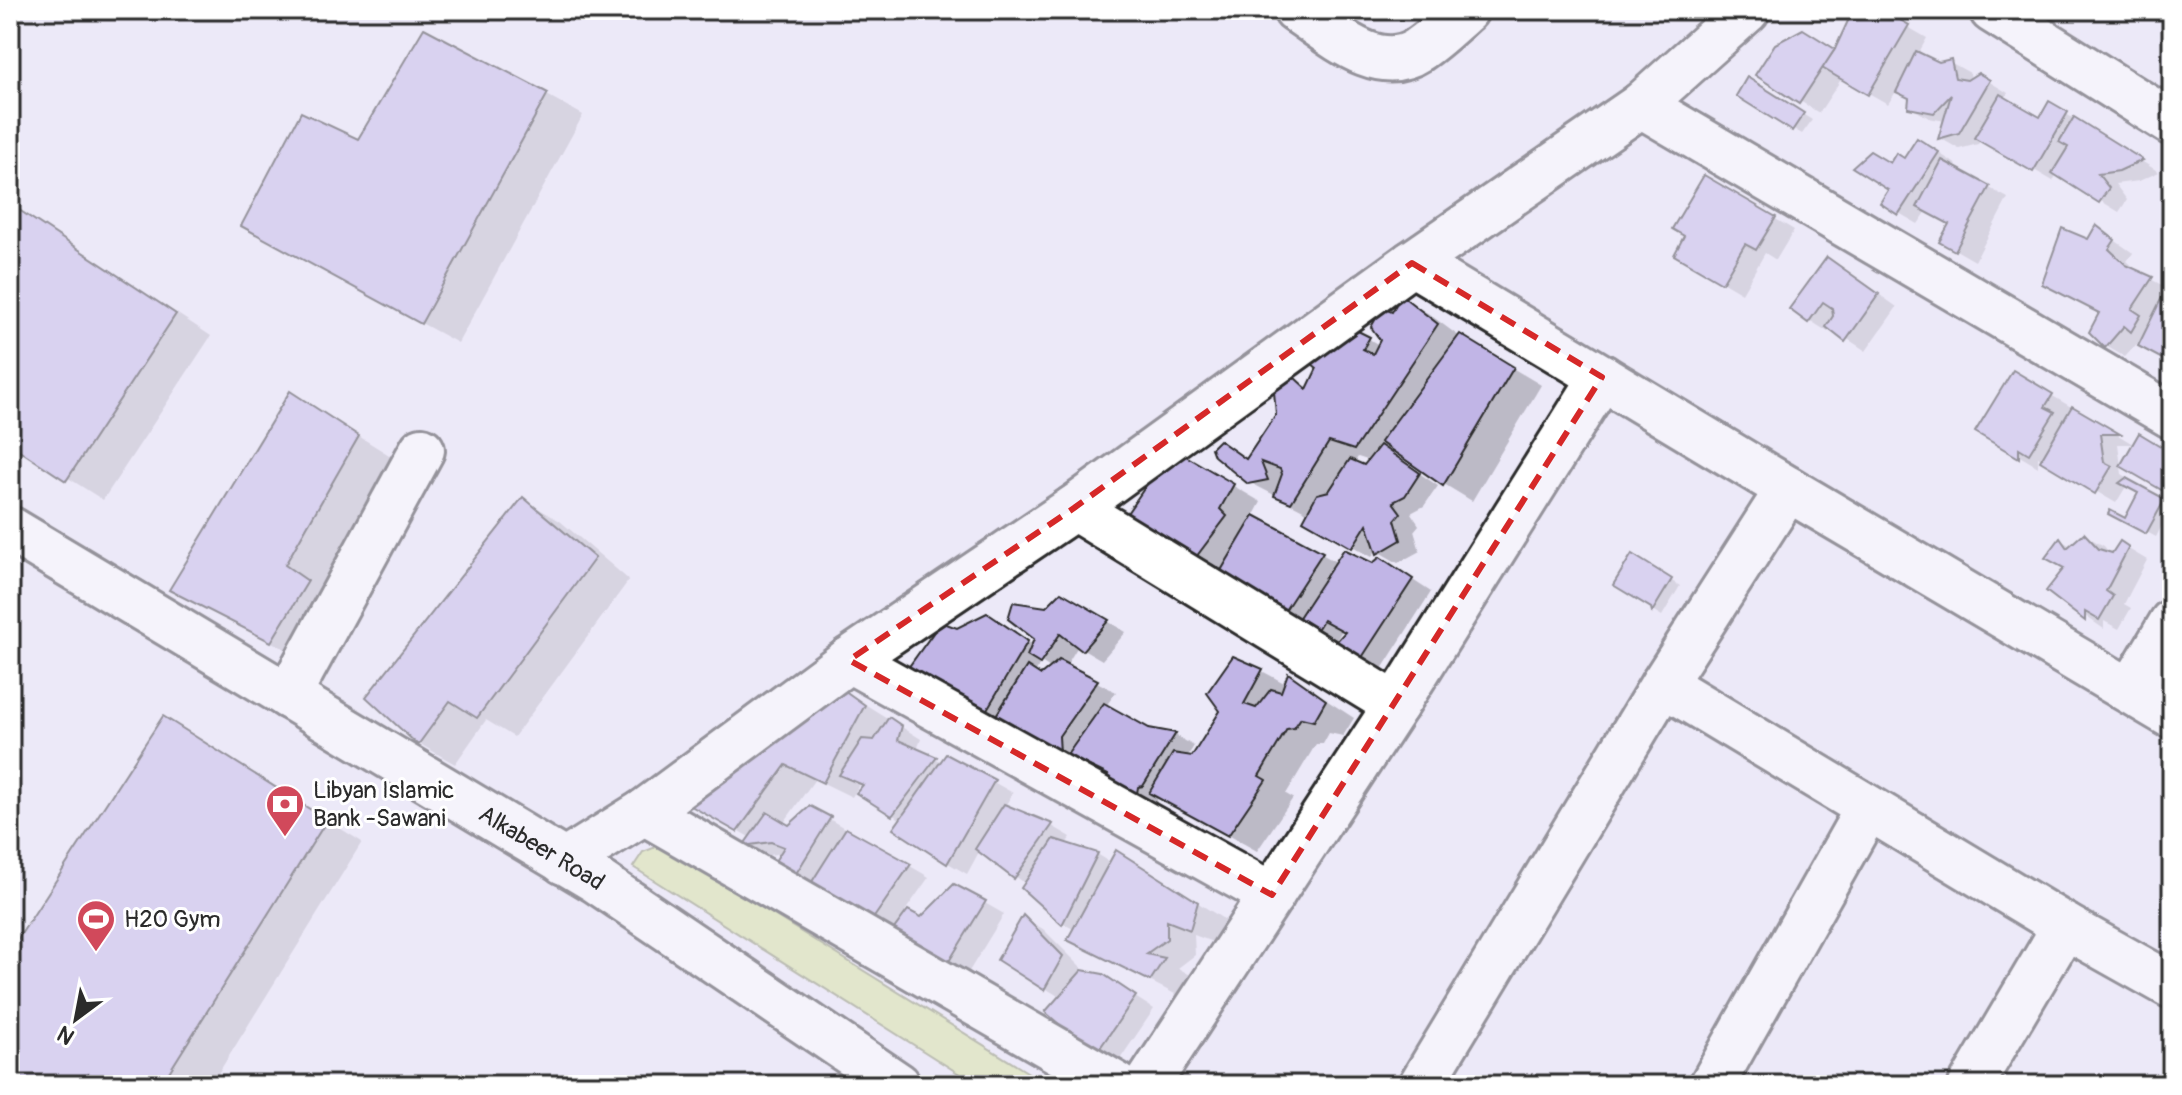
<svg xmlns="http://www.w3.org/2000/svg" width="2182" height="1095" viewBox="0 0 2182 1095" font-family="Pangolin,sans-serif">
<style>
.green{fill:#d4e397;stroke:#808761;stroke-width:2}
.shadow{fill:#0003;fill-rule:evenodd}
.building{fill:#c1b5e6;stroke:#2b2b2b;stroke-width:2}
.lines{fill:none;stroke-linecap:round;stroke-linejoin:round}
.minor-casing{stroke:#2b2b2b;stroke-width:50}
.minor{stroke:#fff;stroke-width:44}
.marked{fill:none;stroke:#d62828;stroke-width:6;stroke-dasharray:16 10;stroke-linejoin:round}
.labels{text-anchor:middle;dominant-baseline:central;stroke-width:6;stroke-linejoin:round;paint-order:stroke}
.poi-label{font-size:24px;fill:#2b2b2b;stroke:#fff;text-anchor:start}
.street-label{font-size:24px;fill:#2b2b2b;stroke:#fff}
</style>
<rect width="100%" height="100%" fill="#ece9f8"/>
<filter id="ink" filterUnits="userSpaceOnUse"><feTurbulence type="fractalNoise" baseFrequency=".0125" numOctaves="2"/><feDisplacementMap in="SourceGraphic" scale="16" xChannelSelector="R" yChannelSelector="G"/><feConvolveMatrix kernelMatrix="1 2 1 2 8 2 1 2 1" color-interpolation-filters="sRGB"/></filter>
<g filter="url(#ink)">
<path class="green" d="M661,845L1048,1085H977L633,867L643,852Z"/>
<g class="shadow">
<path d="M1401,10H1449L1436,31Z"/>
<path d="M1855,10H1878L1927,38L1918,54L1939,64L1950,62L1970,73L1971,80L1978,75L2008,93L2005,99L2041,120L2050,104L2159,172L2139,181L2115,184L2127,200L2119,212L2057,174L2053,181L1981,139L1978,144L1959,149L1940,138L1945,121L1929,118L1910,107L1911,98L1897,90L1888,104L1842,78L1819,113L1757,74L1836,51Z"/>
<path d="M1748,80L1812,120L1802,134L1738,95Z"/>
<path d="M547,95L583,115L458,343L279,246L359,142Z"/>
<path d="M1936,151L1957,165L1954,169L2008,198L1975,261L1942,242L1951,224L1927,211L1918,224L1899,213L1890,190L1891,165Z"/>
<path d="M1705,177L1794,230L1776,260L1765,253L1742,293L1676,254L1686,236Z"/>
<path d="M10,203L211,336L103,500L10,441Z"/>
<path d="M2097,228L2133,253L2127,261L2141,274L2171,290L2172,363L2159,356L2143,337L2125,357L2106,346L2089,242Z"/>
<path d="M1846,271L1897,307L1866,351L1831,328L1828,332L1792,309Z"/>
<path d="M1401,298L1429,314L1460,337L1541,385L1472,501L1444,484L1394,449L1391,454L1438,486L1424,506L1411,513L1419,525L1414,531L1420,551L1398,563L1379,552L1377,548L1372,557L1306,520L1309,513L1249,482L1219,443L1248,459L1278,414L1294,380L1310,388L1369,339L1379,345ZM1358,457L1370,461L1365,467L1354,463Z"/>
<path d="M2014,373L2133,444H2118L2122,474L2130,479L2129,482L2172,506L2156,537L2110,512L2125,520L2141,493L2127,485L2116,503L2038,457V467L1978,431Z"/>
<path d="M291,394L394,458L320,588L343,603L308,661L171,589Z"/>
<path d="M1172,450L1261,502L1253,517L1338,563L1399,571L1431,592L1382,669L1337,644L1348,632L1343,629L1333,645L1191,563Z"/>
<path d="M524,500L560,521L629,580L514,737L486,720L455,764L420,744L369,697Z"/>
<path d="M2084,535L2104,546L2112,556L2120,544L2147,560L2124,604L2131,608L2119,629L2104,621V629L2049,591L2066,568L2061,540L2072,547Z"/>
<path d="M1632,557L1680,586L1662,616L1654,611Z"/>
<path d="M1061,594L1126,632L1102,660L1078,646L1066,666L1116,692L1106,706L1148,730L1175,735L1194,746L1187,757L1192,758L1262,671L1286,684L1289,676L1354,718L1343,736L1329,733L1323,744H1316L1286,794L1293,798L1257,851L1158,796L1154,814L1110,776L1078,759V761L911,667L957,630L987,615L1033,645L1046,609ZM1041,662L1052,669L1041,677L1035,673Z"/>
<path d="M834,685L921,739L917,750L943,762L947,756L1013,793L1005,806L1052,826L1071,837L1065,845L1097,854L1112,863L1145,869L1225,920L1218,944L1194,935L1195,955L1178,968L1192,976L1179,996L1098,955L1075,930L1064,924L1024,888L1026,884L980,850L967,874L948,863L896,828L902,820L893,815L864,786L859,785L852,797L815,779L783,824L789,828L810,808L929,877L905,911L922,919L955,886L1004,914L968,973L792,879L782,853L764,856L746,845L751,838L681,798Z"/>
<path d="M164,718L362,842L211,1085H10V955Z"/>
<path d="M1024,918L1043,929L1082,968L1080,972L1102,976L1154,1009L1116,1065L1097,1054L1060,997L1045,988Z"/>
</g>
<g class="building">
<path d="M1853,10H1882L1909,25L1868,95L1822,68L1835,49Z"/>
<path d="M424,28L548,93L421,324L241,226L301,112L358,139Z"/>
<path d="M1803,29L1835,49L1799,104L1755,75L1775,44Z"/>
<path d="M1916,51L1939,62L1951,59L1955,78L1967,80L1978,73L1990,80L1959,133L1938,139L1951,95L1934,113L1908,108L1909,98L1896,92Z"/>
<path d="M1747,77L1804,113L1792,131L1736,96Z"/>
<path d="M2000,94L2040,117L2049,101L2068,112L2033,172L1974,138Z"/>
<path d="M2074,117L2143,160L2119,171L2098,174L2109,188L2099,203L2052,173L2068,147L2059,142Z"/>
<path d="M1917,138L1939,152L1898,215L1880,203L1888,190L1852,167L1870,151L1890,163L1896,153L1904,158Z"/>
<path d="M1942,160L1990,186L1955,251L1939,242L1949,224L1917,207Z"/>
<path d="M1704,175L1776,217L1756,250L1745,244L1722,283L1674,255L1684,236L1672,229Z"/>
<path d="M10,204L176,314L66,481L10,444Z"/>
<path d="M2096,225L2115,240L2109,249L2126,265L2153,277L2132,309L2141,315L2131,332L2124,326L2105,348L2089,332L2099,313L2042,284L2062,228L2088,239Z"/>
<path d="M1827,257L1879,294L1845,342L1826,327L1833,316L1832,308L1823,302L1808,323L1789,309Z"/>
<path d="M2166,289L2172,292L2170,363L2138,346Z"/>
<path d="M1401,295L1438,324L1354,450L1329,442L1291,503L1274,496L1282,474L1280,469L1261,462L1268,480L1248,484L1214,456L1211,448L1219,440L1246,459L1276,414L1274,392L1294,377L1307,389L1317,368L1306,359L1350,327L1370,337L1363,349L1373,354L1380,340L1371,327L1382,308L1392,312Z"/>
<path d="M1460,334L1514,367L1443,486L1380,442Z"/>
<path d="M2013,370L2053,394L2045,407L2055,412L2029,454L2019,448V458L1975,432Z"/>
<path d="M290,391L359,436L285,565L308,581L271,642L169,590Z"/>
<path d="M2072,406L2120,434H2100L2104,462L2112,466L2095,494L2040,461Z"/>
<path d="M2139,433L2172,453V496L2120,466Z"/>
<path d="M1380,445L1420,473L1405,496L1393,502L1401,513L1395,520L1401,540L1377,554L1367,524L1352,548L1303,520L1317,494L1329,491L1350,459L1364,465Z"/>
<path d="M1172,448L1234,484L1220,509L1227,516L1190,565L1121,522Z"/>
<path d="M2126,478L2165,499L2146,534L2108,514L2110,510L2125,518L2138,493L2119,483Z"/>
<path d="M523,497L595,558L477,718L450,701L418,745L366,697Z"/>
<path d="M1254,515L1323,552L1280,618L1216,579Z"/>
<path d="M2084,533L2099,549L2112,553L2120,541L2129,547L2106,591L2113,596L2099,620L2085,612V621L2046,591L2064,568L2045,558L2060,538L2067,548Z"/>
<path d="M1344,549L1373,563L1380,557L1413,579L1361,659L1334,644L1345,632L1323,620L1313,636L1296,622Z"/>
<path d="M1632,554L1672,579L1652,612L1651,608L1613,585Z"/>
<path d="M1061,592L1109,620L1082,651L1060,634L1040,664L1027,656L1034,639L1008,619L1013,602L1046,607Z"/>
<path d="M987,613L1028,641L986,711L908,668L941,622L957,628Z"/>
<path d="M1233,656L1263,669L1244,704L1256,708L1271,689L1281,692L1288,673L1326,700L1314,721L1301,718L1294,728L1287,729L1259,776L1266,780L1228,836L1149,793L1173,753L1192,756L1220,711L1207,693Z"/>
<path d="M1059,660L1098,680L1059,736L1060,753L995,717L1027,666L1041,675Z"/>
<path d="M834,683L865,705L823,783L786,765L737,832L677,798Z"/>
<path d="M1104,703L1149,728L1176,733L1143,786L1138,787L1135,806L1100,787L1108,775L1067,755Z"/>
<path d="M163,716L327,820L161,1085H106L89,1074L82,1085H10V951Z"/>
<path d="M889,717L902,726L898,740L937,757L892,816L856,793L863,785L839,775L862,739L874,740Z"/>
<path d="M946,754L995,780L947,864L893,829Z"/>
<path d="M1004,804L1053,824L1014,879L975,849Z"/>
<path d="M810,806L831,817L792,880L770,869L784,847L771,842L743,846L767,812L789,825Z"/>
<path d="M846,828L911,864L868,926L808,888Z"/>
<path d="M1054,839L1098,853L1062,925L1021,888Z"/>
<path d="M1116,850L1198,902L1190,930L1167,921V939L1146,954L1165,958L1150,981L1067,940Z"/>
<path d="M954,884L986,901L948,963L891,933L908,910L921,917Z"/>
<path d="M1023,915L1063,956L1044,990L997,960Z"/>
<path d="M1082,970L1103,974L1136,996L1095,1055L1045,1012Z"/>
</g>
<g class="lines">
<defs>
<g id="minor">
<path d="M1296,10C1330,32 1377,77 1418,50C1435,39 1451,23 1466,10"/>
<path d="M1992,10L2172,123"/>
<path d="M1641,105L2172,416"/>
<path d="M1412,263L1788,489L2172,716"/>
<path d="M1074,508L1396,705"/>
<path id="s1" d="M10,529L597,881L898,1085"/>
<path d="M849,660L1272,895"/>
<path d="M1663,684L2065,926L2172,986"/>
<path d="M2131,691L2172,622"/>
<path d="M288,696L422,450"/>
<path d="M644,812L1117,1085"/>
<path d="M564,862L644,812L849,660L1074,508L1412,263L1641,105L1747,10"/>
<path d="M1147,1085L1396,705L1602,377"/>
<path d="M1421,1085L1663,684L1788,489"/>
<path d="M1712,1085L1868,808"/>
<path d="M1971,1085L2065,926"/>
</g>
</defs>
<use href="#minor" class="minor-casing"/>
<use href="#minor" class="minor"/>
</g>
</g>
<path d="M0 0H2182V1095H0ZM1412,263L1602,377L1272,895L849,660L1074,508Z" fill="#ece9f8" fill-opacity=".55" fill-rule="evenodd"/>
<path class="marked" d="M1412,263L1602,377L1272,895L849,660L1074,508Z"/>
<defs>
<symbol id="bank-pin" viewBox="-11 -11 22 30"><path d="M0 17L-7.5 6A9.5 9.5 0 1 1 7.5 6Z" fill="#d1495b" stroke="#fff"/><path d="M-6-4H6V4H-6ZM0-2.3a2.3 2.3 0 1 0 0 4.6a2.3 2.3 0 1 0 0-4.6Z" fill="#fff"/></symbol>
<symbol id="stadium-pin" viewBox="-11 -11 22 30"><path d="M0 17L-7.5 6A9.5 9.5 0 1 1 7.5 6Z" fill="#d1495b" stroke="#fff"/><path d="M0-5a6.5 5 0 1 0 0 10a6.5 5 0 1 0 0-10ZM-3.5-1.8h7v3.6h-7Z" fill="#fff"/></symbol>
</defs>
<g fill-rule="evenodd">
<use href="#bank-pin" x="263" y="782" width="44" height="60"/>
<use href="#stadium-pin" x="74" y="897" width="44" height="60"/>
</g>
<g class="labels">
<g class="poi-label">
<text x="313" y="790">Libyan Islamic<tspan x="313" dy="28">Bank -Sawani</tspan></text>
<text x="124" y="919">H2O Gym</text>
</g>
<g class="street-label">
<text stroke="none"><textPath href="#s1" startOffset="620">Alkabeer Road</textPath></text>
</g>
</g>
<rect width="2182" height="1095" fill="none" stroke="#fff" stroke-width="40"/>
<rect x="20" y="20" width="2142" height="1055" fill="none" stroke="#2b2b2b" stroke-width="3" filter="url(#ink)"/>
<g transform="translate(76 1019) rotate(212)" stroke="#ffffff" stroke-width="6" paint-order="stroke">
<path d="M0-6L14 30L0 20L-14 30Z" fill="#2b2b2b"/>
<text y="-12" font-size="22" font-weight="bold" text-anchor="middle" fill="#2b2b2b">N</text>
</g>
</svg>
